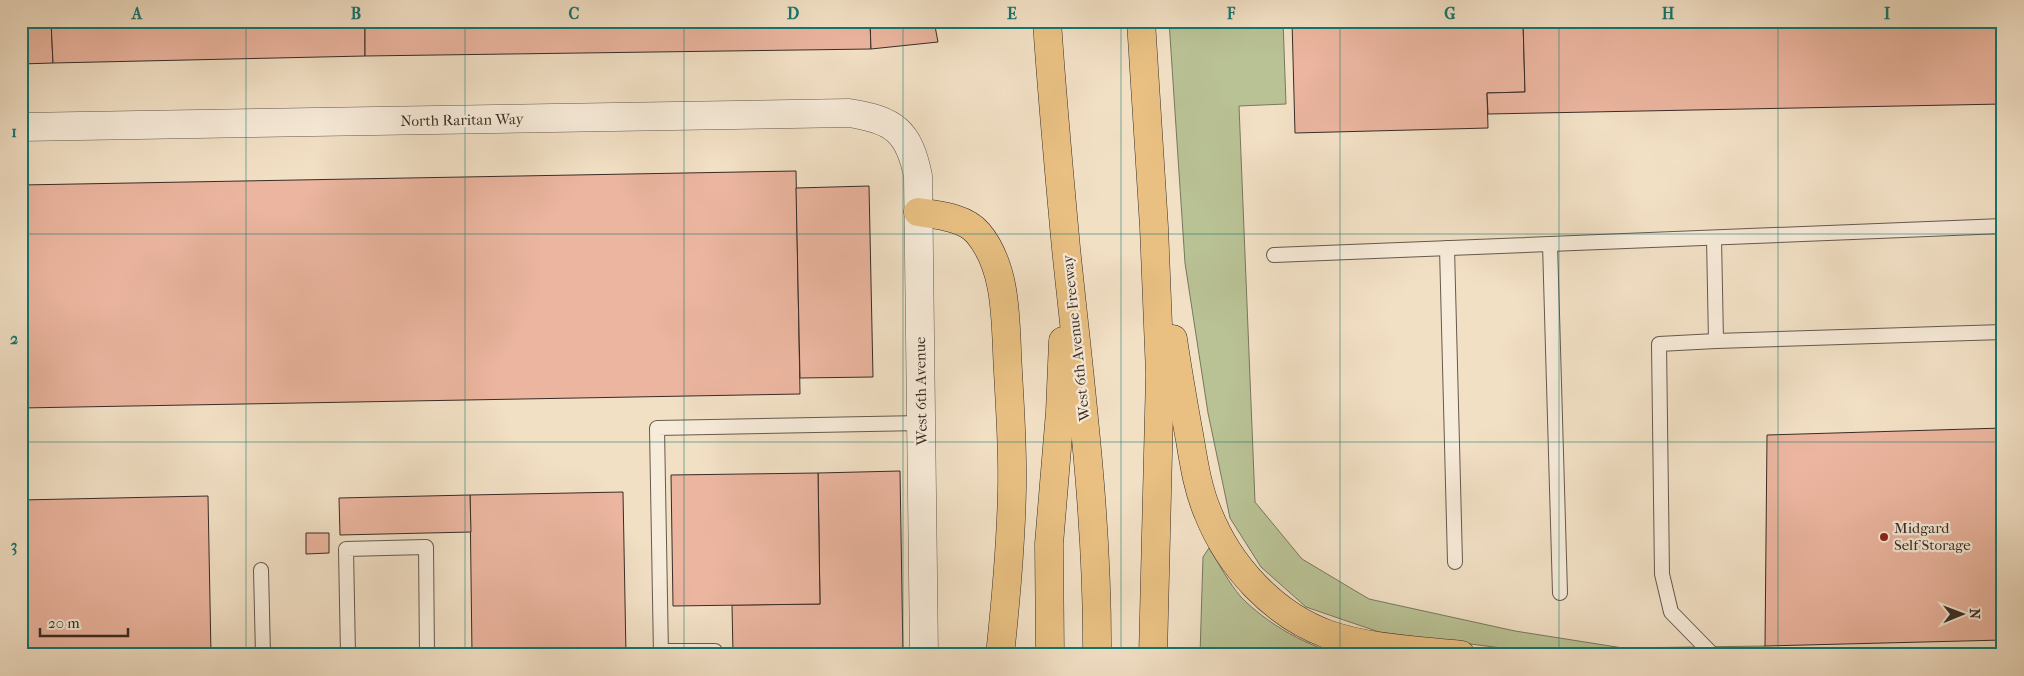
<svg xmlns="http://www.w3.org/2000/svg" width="2024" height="676" viewBox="0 0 2024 676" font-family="'IM FELL French Canon',serif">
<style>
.green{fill:#b9c295;stroke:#78775e}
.building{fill:#ebb59f;stroke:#382c26}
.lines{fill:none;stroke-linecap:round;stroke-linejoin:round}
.service-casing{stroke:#66594e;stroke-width:16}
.tertiary-casing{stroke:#66594e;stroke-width:29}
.motorway-casing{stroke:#382c26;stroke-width:29}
.service{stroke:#f7ebd9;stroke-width:14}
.tertiary{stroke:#f7ebd9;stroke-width:28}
.motorway{stroke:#e9c082;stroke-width:28}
.grid{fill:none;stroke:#0f766e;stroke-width:1;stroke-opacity:0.55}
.poi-dot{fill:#8f2418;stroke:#f7ebd9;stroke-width:2}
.labels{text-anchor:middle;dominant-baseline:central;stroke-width:4.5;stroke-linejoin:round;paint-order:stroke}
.street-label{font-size:15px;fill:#382c26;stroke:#f7ebd9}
.poi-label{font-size:15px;fill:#382c26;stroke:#f7ebd9;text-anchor:start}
.neatline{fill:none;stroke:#0f766e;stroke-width:2}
.grid-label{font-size:16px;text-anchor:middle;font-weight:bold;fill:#0f766e}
</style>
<rect width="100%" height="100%" fill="#f2e0c5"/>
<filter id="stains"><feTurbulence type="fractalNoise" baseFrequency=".004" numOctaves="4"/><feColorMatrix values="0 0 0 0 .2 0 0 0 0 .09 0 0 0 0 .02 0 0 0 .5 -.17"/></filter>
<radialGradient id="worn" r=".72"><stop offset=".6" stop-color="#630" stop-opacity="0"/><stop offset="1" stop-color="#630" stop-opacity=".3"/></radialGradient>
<g class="green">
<path d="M1169,21H1283L1286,104L1239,106L1255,502L1302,559L1369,599L1515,631L1623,648L1765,646L1752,655H1527L1509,649L1379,632L1306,607L1261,567L1230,518L1208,413L1185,263Z"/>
<path d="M1209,548C1219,564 1229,583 1241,597C1266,623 1310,649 1346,655H1200L1203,557Z"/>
</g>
<g class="building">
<path d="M21,21H51L53,63L21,64Z"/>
<path d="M51,21H365V56L53,63Z"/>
<path d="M365,21H870L871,49L365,56Z"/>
<path d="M870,21H934L938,42L871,49Z"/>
<path d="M1292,21H1523L1525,92L1487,93L1488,128L1295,133Z"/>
<path d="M1523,21H2003V104L1488,114L1487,93L1525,92Z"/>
<path d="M796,171L800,394L21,408V185Z"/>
<path d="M869,186L873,377L800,378L796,188Z"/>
<path d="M2003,428V640L1765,646L1767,435Z"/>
<path d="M900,471L903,655H733L732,605L820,604L818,473Z"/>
<path d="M818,473L820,604L673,606L671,475Z"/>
<path d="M623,492L626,655H472L470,495Z"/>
<path d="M470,495L471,532L340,535L339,498Z"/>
<path d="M208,496L211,655H21V500Z"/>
<path d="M306,533H329V553L306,554Z"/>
</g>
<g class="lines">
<defs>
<g id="service">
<path d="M1714,238L1716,341L2003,332"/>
<path d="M1550,244L1560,593"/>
<path d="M1447,248L1455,562"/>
<path d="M1274,255L2003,226"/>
<path d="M261,570L263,655"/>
<path d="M661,651H715V655"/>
<path d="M348,655L346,549L426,547L427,655"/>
<path d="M661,655L657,428L922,423"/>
<path d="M1713,655L1671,612L1662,574L1659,344L1716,341"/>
</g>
<path id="tertiary" d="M21,127L849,113C894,120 909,131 918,176L924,655"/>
<g id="motorway">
<path d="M1047,21C1052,97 1059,172 1066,248C1080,383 1098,518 1097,655"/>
<path d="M1141,21L1154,227L1160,374L1153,655"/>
<path d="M918,212C937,215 965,217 978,233C1009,270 1005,326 1008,371C1010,410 1013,449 1012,489C1011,544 1006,599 1000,655"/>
<path d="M1173,339C1178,373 1184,407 1190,440C1194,464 1198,490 1208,513C1229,566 1273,614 1327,634C1370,649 1416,650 1461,655"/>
<path d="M1050,655L1049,544L1060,412L1063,341"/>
</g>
</defs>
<use href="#service" class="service-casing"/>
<use href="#tertiary" class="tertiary-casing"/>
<use href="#motorway" class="motorway-casing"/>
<use href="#service" class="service"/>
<use href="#tertiary" class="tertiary"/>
<use href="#motorway" class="motorway"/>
</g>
<path class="grid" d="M246,21V655M465,21V655M684,21V655M903,21V655M1121,21V655M1340,21V655M1559,21V655M1778,21V655M21,234H2003M21,442H2003"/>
<circle class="poi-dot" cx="1884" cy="537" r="5"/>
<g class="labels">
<g class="street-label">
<text transform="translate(462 120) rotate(-1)">North Raritan Way</text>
<text transform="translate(1076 338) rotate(-96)">West 6th Avenue Freeway</text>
<text transform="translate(921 391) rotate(-91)">West 6th Avenue</text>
</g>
<g class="poi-label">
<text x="1894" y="528">Midgard<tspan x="1894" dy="17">Self Storage</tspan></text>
</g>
</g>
<rect width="2024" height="676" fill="none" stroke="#f2e0c5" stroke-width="55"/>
<g transform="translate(1962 614) rotate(89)" stroke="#f7ebd9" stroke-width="4" paint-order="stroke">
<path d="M0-4L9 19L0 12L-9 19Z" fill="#382c26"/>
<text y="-8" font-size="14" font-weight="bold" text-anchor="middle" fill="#382c26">N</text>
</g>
<path d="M40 628v8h88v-8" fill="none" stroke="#382c26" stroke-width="2.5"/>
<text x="48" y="628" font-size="15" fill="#382c26" stroke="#f7ebd9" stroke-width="4" paint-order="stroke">20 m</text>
<rect x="28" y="28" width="1968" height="620" class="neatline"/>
<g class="grid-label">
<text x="137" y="19">A</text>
<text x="356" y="19">B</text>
<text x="574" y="19">C</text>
<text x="793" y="19">D</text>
<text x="1012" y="19">E</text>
<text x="1231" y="19">F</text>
<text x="1450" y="19">G</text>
<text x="1668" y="19">H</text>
<text x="1887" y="19">I</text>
<text x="14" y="137">1</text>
<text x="14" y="344">2</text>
<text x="14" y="551">3</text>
</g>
<rect width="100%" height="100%" filter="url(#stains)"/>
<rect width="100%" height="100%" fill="url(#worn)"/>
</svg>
